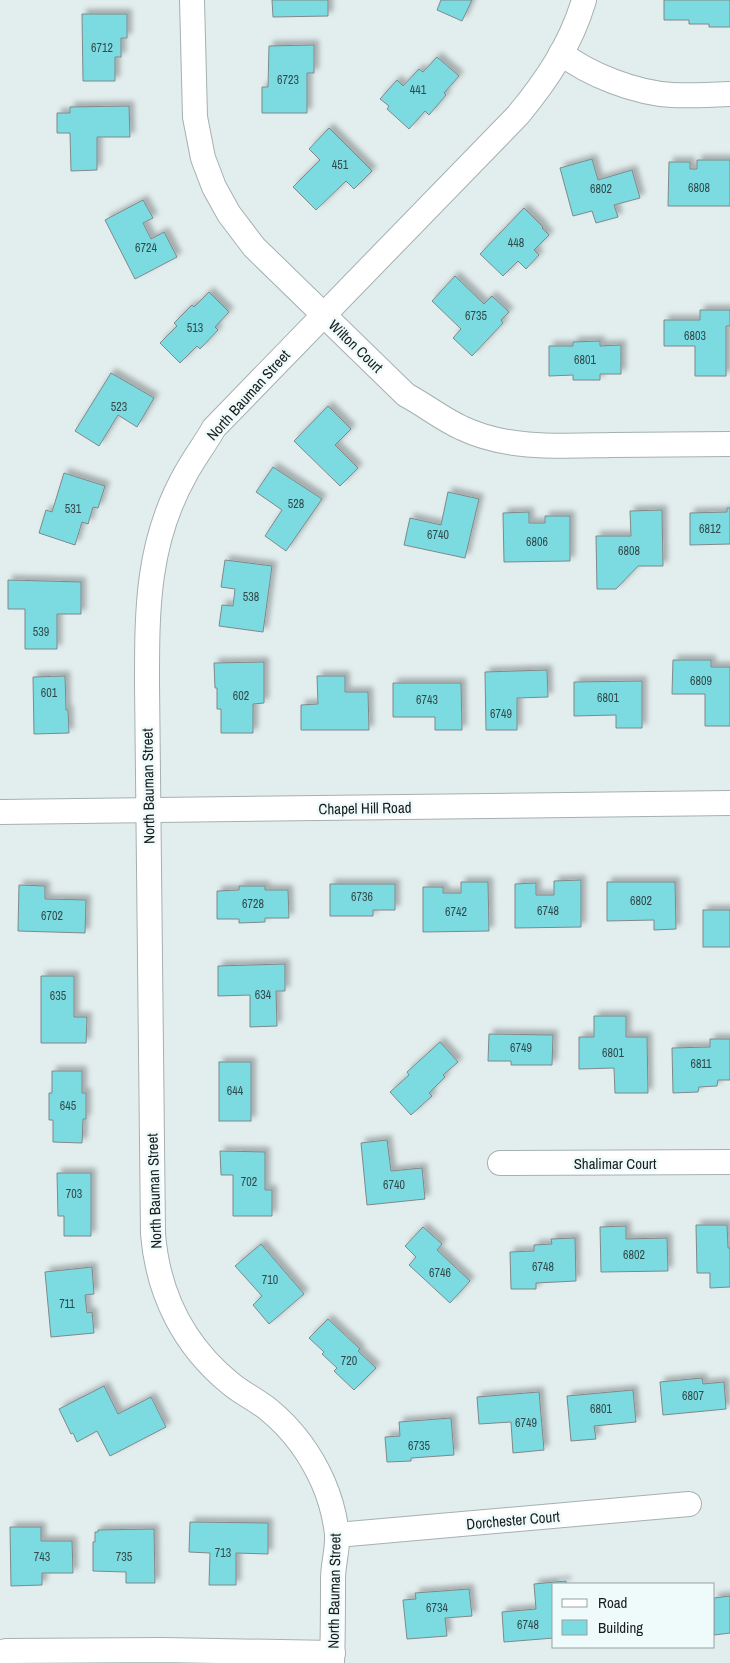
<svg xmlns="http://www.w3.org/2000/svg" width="730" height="1663" viewBox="0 0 730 1663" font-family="'Archivo Narrow',sans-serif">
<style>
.building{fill:#7cdbe1;stroke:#7f898a;filter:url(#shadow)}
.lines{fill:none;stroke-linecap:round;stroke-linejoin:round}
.street-casing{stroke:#a5b0b0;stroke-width:26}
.street{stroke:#fff;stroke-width:24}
.labels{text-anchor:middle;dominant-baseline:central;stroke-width:5;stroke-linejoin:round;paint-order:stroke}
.number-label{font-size:12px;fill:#324c4e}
.street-label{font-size:15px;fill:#191d1d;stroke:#effafb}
</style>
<defs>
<filter id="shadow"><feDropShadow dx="4.5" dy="-4.5" stdDeviation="2.5" flood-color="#0004"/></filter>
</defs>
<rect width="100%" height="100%" fill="#e2edee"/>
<g class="building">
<path d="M272,0H328V16L273,17Z"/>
<path d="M441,0H472L462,21L437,10Z"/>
<path d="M664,0H730V27H709V24H689V20H664Z"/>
<path d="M82,14H127V38H121V57H115V81H83Z"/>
<path d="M314,45V73H307V113H262V87H268L269,46Z"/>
<path d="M437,57L459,76L444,93L446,95L429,115L425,111L409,129L387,109L389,106L380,99L397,80L403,86L419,69L423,72Z"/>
<path d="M129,106L130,137H97V170L71,171L70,133H57V113H70V107Z"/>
<path d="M329,128L372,171L354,189L346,181L316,210L293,187L320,160L309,149Z"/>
<path d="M592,159L598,180L632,170L640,198L614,205L618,217L596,223L592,211L573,216L560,168Z"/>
<path d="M697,160H730V206H668L669,162H690V169H697Z"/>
<path d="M143,200L153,218L143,223L151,239L164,232L177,257L135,279L105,220Z"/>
<path d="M524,208L543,227L542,228L549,235L534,250L539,255L526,269L518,261L503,276L480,254Z"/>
<path d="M455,276L484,304L492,296L509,312L501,320L503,323L472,356L453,338L461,329L432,301Z"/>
<path d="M209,292L229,312L215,327L218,330L200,349L197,346L180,363L160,343L177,326L174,323L192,305L194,307Z"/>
<path d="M700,310H730V326H726V376H695V346H664V320H700Z"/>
<path d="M600,341V346L621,345V374H600V380H573V375L549,376V346H573V342Z"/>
<path d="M111,373L154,398L137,427L118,415L99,446L75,431Z"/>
<path d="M328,406L351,429L335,445L358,468L340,486L294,441Z"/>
<path d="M273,467L322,499L286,551L265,536L282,510L256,492Z"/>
<path d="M64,473L105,486L98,508L93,507L88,524L82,522L75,545L39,533L46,510L52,512Z"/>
<path d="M448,492L479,499L465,558L404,545L410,518L441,525Z"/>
<path d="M727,508H730V544L690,545V513L727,512Z"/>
<path d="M662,510L663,566H638L616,589H597L596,536H631L630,511Z"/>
<path d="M529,512V523H545V516H570V561L504,562L503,513Z"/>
<path d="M225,560L272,566L263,632L219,626L222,605L233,606L235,589L221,587Z"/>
<path d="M8,580L81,582V614H57V649H25V609H8Z"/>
<path d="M673,660H711V667H730V726H705V694H672Z"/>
<path d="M264,662V703L253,704V733H221V709H217V688H215L214,663Z"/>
<path d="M547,670L548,697L517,698V730H486L485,672Z"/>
<path d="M65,676L66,710H68L69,733L34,734L33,677Z"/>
<path d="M317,676H345V692H368L369,730H301V705L318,704Z"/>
<path d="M642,681V728H616V715L574,716V682Z"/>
<path d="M393,683H461L462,730H435V717H393Z"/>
<path d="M581,880V927L515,928V884L536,883V895H554V881Z"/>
<path d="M461,882H488L489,931L423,932V887H443V893H461Z"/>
<path d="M607,882H675L676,929L654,930V920L607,921Z"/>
<path d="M330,884H395V910H373V916H330Z"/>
<path d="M19,885L45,886V899L86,900L85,933L18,931Z"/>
<path d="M239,886H265V890H288L289,918H265V922L239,923V919H217V891L239,890Z"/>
<rect x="703" y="910" width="27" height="37"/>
<path d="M285,964V991H276L277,1026L250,1027V995L218,996V966Z"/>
<path d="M41,976H74V1017H87L86,1043H41Z"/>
<path d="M594,1016H626V1037H647L648,1093H615L614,1068L579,1069V1037H594Z"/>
<path d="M489,1034L553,1035L552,1065H511V1061H488Z"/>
<path d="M710,1039H730V1080H718L717,1086L699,1087L698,1092L673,1093L672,1048L710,1047Z"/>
<path d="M440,1042L458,1062L443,1075L445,1077L429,1093L432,1096L411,1115L390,1092L409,1075L407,1072Z"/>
<rect x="219" y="1062" width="32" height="59"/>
<path d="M52,1071H82V1093H86V1119H83L82,1143L53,1142V1120H49V1093H52Z"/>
<path d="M387,1140L391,1171L422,1168L425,1199L367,1205L361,1143Z"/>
<path d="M220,1151L265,1152V1190H272V1216H233V1175H221Z"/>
<path d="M57,1173H91V1236H64V1216H58Z"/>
<path d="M696,1225H727L728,1248H730V1287L710,1288V1273H697Z"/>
<path d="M626,1226V1239L667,1238L668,1271L601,1272L600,1227Z"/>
<path d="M423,1227L442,1244L437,1250L470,1281L450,1303L409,1265L416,1257L405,1246Z"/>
<path d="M575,1238L576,1281L536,1283V1289H511L510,1252L534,1251V1245L552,1244L551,1239Z"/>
<path d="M261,1244L304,1294L269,1324L253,1305L262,1296L235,1266Z"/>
<path d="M92,1267L94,1294L85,1295L87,1313L92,1312L94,1333L51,1337L45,1272Z"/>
<path d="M328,1319L360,1349L358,1351L376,1368L354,1390L334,1371L337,1368L322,1354L324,1352L309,1338Z"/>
<path d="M702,1378L703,1384L724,1382L726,1409L663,1415L660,1382Z"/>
<path d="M104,1386L118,1414L151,1397L166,1427L110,1456L97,1431L77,1442L73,1433L71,1434L59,1409Z"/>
<path d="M633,1390L636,1422L594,1426L596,1439L571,1441L567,1396Z"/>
<path d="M539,1392L544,1450L513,1453L511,1422L479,1424L477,1397Z"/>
<path d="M451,1418L454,1455L411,1458V1461L387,1462L385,1437L400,1436L399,1422Z"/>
<path d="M190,1522L268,1523V1554L236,1553V1585H209L210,1553L189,1552Z"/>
<path d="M10,1527H41V1541H72L73,1573H42V1585L11,1586Z"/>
<path d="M154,1529L155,1583H126V1572L93,1571V1542H95V1532H98V1530Z"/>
<path d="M566,1581V1584H554V1638L504,1642L502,1612L536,1609L534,1584Z"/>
<path d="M469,1589L472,1616L445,1618L447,1636L407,1639L403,1600L416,1599L415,1593Z"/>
<path d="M730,1596V1633L714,1635V1598Z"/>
</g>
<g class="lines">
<defs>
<g id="street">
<path d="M192,0L195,117L203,158L214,187L229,214L254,247L406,395C425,405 442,419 462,428C508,450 562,446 612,445C651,445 691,444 730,444"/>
<path d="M561,53C589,75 636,93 672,95C691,96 711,95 730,94"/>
<path d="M0,812L730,803"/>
<path d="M500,1163L730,1162"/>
<path d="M337,1535L689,1504"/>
<path d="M0,1653L6,1651L162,1650L333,1653"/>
<path d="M332,1663C333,1635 333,1607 333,1579C333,1564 338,1549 337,1534C335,1517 330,1498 323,1482C311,1455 292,1429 269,1410C257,1400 243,1394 231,1384C184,1346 158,1294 153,1234L147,684C147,608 147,542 186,473C194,458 205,444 214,428L518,115C547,80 571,44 584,0"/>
</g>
</defs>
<use href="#street" class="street-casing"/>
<use href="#street" class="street"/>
</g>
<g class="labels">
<g class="number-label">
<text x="102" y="48">6712</text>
<text x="288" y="80">6723</text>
<text x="418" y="90">441</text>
<text x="340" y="165">451</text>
<text x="699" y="188">6808</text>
<text x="601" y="189">6802</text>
<text x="516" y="243">448</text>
<text x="146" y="248">6724</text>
<text x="476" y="316">6735</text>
<text x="195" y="328">513</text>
<text x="695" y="336">6803</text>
<text x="585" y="360">6801</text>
<text x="119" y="407">523</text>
<text x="296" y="504">528</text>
<text x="73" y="509">531</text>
<text x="710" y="529">6812</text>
<text x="438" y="535">6740</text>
<text x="537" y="542">6806</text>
<text x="629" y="551">6808</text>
<text x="251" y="597">538</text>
<text x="41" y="632">539</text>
<text x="701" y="681">6809</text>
<text x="49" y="693">601</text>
<text x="241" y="696">602</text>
<text x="608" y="698">6801</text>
<text x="427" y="700">6743</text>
<text x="501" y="714">6749</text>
<text x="362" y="897">6736</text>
<text x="641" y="901">6802</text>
<text x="253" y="904">6728</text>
<text x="548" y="911">6748</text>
<text x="456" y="912">6742</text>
<text x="52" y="916">6702</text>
<text x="263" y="995">634</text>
<text x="58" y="996">635</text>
<text x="521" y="1048">6749</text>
<text x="613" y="1053">6801</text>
<text x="701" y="1064">6811</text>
<text x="235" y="1091">644</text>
<text x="68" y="1106">645</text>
<text x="249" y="1182">702</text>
<text x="394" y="1185">6740</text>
<text x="74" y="1194">703</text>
<text x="634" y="1255">6802</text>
<text x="543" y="1267">6748</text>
<text x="440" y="1273">6746</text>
<text x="270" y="1280">710</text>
<text x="67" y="1304">711</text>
<text x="349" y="1361">720</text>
<text x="693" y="1396">6807</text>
<text x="601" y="1409">6801</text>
<text x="526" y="1423">6749</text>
<text x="419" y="1446">6735</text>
<text x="223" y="1553">713</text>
<text x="42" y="1557">743</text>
<text x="124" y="1557">735</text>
<text x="437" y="1608">6734</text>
<text x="528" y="1625">6748</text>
</g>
<g class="street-label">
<text transform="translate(356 346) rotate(44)">Wilton Court</text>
<text transform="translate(248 395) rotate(-48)">North Bauman Street</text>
<text transform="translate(148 786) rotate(-91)">North Bauman Street</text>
<text transform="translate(365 808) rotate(-1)">Chapel Hill Road</text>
<text x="615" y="1163">Shalimar Court</text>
<text transform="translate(154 1191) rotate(-92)">North Bauman Street</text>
<text transform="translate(513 1520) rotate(-5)">Dorchester Court</text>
<text transform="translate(334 1591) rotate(-89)">North Bauman Street</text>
</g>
</g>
<rect x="552" y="1583" width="162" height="65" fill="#effafb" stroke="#99a2a2"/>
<rect x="562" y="1599" width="25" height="8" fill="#ffffff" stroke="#99a2a2"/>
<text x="598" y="1608" font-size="15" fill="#191d1d">Road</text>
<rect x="562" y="1620" width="25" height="15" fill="#7cdbe1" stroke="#99a2a2"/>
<text x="598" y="1633" font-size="15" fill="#191d1d">Building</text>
</svg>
